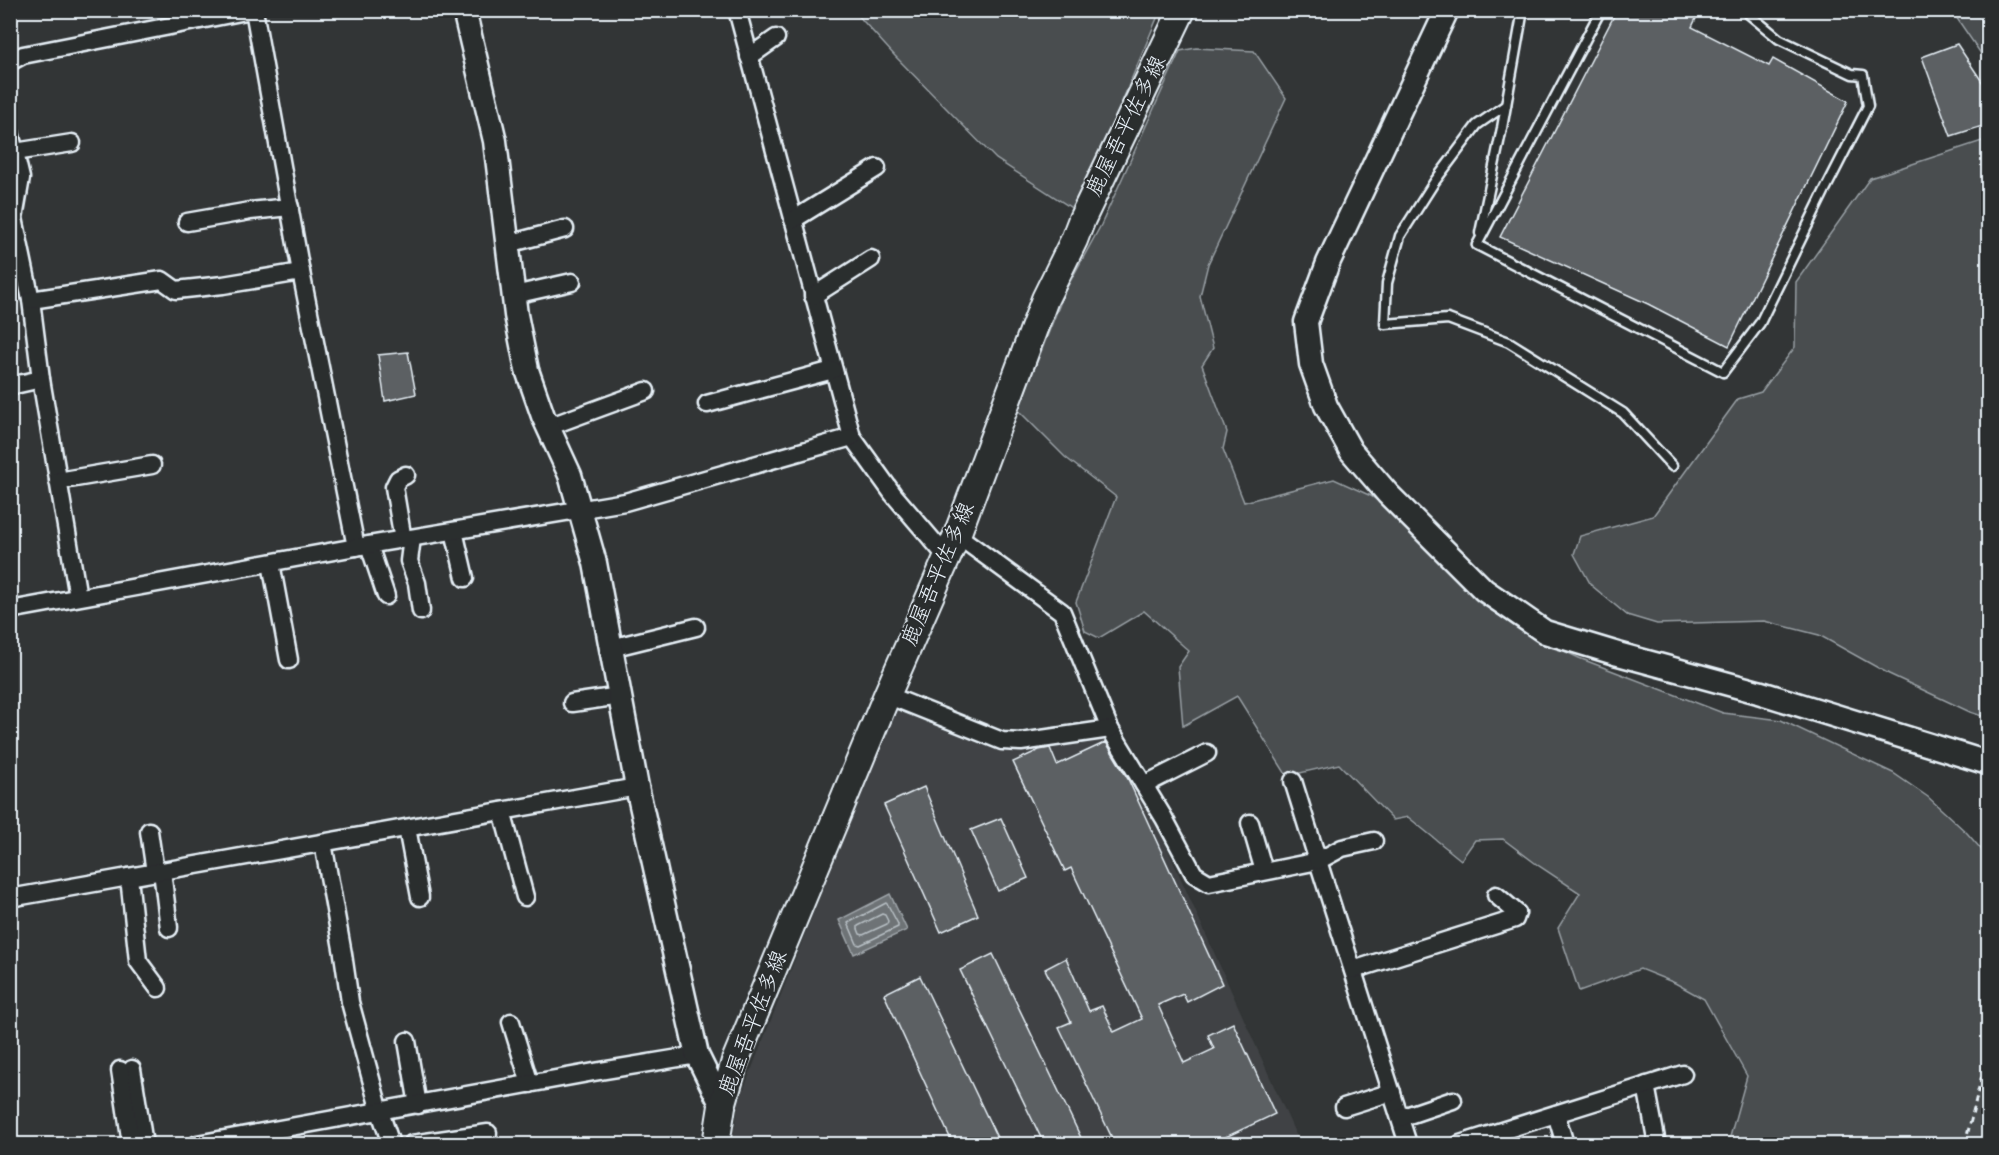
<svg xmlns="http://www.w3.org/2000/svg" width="1999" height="1155" viewBox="0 0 1999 1155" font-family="'Architects Daughter','Klee One',sans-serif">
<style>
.built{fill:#3f4244}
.green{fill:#494d4f;stroke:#989fa4;stroke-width:1.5}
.water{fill:#6e7376;stroke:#9fa5aa;stroke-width:1.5}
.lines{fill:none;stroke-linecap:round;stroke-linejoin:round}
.shore{stroke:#b7bfc4;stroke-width:1.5}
.building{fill:#5c6063;stroke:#e8f1f8;stroke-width:1.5}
.lane-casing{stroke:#e8f1f8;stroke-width:13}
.street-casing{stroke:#e8f1f8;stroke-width:21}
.secondary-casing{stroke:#e8f1f8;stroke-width:27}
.primary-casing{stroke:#e8f1f8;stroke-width:30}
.path{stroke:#e8f1f8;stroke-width:3;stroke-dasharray:6 4.5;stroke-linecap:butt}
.lane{stroke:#2a2d2e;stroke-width:8}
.street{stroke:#2a2d2e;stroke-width:16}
.secondary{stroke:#2a2d2e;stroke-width:22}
.primary{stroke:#2a2d2e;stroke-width:26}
.labels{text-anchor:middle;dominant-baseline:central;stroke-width:4.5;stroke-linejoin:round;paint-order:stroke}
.street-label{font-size:22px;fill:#e8f1f8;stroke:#2a2d2e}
</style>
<rect width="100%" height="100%" fill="#323536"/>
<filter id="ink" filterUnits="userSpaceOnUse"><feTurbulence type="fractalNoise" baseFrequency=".0167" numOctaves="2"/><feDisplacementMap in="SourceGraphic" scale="12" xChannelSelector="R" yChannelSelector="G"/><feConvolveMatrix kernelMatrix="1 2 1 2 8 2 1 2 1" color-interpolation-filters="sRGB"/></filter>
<g filter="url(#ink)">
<path class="built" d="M895,706L976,741L1033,753L1116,734L1295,1133L1302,1144H732L739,1101Z"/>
<g class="green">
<path d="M854,11H1160L1076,211L996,159L895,56Z"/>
<path d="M1952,11H1988V64Z"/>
<path d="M1196,48L1254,51L1286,98L1208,264L1200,296L1213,348L1202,365L1227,432L1223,449L1244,502L1334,479L1371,496L1395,514L1478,602L1528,634L1579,658L1723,713L1781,720L1893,773L1928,797L1967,833L1988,857V1144H1728L1747,1076L1704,999L1675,983L1640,969L1579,991L1558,928L1580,893L1539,866L1503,839L1475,840L1461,860L1408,817L1393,820L1339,764L1287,776L1237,696L1183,726L1178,667L1189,651L1144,611L1099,638L1085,631L1076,602L1116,497L1065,457L1018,410L1065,291L1101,225L1180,51Z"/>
<path d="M1988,139V718L1970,712L1889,674L1819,635L1764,621L1657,624L1627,615L1591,585L1574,554L1580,536L1653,516L1738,399L1761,392L1795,347L1796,282L1870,178Z"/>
</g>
<path class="water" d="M890,894L907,930L854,954L839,920Z"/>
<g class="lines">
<g class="shore">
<path d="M886,903L888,905L898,924V927L860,945L857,944L848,923Z"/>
<path d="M882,914L885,915L888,921L887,924L863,935L860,934L858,929V926Z"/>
</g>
</g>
<g class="building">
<path d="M1617,10H1700L1692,27L1769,66L1773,59L1848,101L1729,346L1648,304L1500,237Z"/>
<path d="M1957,44L1989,92V124L1951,136L1922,57Z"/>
<path d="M408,352L416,394L385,401L378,355Z"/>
<path d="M1106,742L1128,779L1222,984L1187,1002L1183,994L1158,1005L1184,1063L1214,1049L1208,1035L1233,1023L1275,1114L1211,1144H1115L1059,1027L1071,1022L1045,969L1066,958L1089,1011L1102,1006L1114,1032L1142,1019L1071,868L1065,871L1013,762L1039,750L1050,748L1057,765Z"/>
<path d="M924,787L978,915L941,932L884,805Z"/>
<path d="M1001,818L1028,878L998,891L971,830Z"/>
<path d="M993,954L1084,1144H1044L960,970Z"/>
<path d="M920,976L1000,1144H953L884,994Z"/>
</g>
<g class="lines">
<defs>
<g id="lane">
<path d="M1506,105L1477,125L1435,181L1400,236L1387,283L1385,324L1448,319L1509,342L1623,413L1672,466"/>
<path d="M1480,233L1502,128L1523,10"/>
<path d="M1477,245L1723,372L1760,323L1825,190L1868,106L1863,75L1852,74L1779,39L1744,10"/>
<path d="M1477,245L1601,10"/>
</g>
<g id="street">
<path d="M254,10L301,272L356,547"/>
<path d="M737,10L852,437L893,494L946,556"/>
<path d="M749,57L776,38"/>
<path d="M10,62L23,55L251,10"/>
<path d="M10,132L21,178L14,218L31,300L41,379L78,597"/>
<path d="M15,152L72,143"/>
<path d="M793,220L877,168"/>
<path d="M187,222L250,211L290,207"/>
<path d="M508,244L565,229"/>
<path d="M514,295L572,282"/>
<path d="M813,296L871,259"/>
<path d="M31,300L162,280L176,290L223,285L301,272"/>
<path d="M10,386L41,379"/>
<path d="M707,404L833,370"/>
<path d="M548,427L646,391"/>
<path d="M58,481L152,465"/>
<path d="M454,531L465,578"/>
<path d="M957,535L1062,612L1110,729L1164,818L1194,874L1209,883L1318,861L1408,1144"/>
<path d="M412,538L409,561L417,583L421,611"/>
<path d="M403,540L394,487L398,479L406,475"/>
<path d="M369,545L386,596"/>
<path d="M271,563L289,660"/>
<path d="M10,610L356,547L625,502L852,437"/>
<path d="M611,648L696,627"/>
<path d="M887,695L1002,741L1021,742L1110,729"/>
<path d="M572,703L620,696"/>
<path d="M1293,781L1318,861L1342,848L1374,841"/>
<path d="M1144,785L1207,753"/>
<path d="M502,811L525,897"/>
<path d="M1250,823L1264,871"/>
<path d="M407,828L420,897"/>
<path d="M149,831L155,872"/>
<path d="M323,843L343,954L350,1002L380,1112L391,1144"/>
<path d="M162,871L169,928"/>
<path d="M129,877L138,961L158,988"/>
<path d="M10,898L637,787"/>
<path d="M1353,970L1515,919L1517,913L1496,895"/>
<path d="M511,1022L530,1084"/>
<path d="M407,1041L418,1105"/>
<path d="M132,1069L144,1144"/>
<path d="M120,1070L131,1144"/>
<path d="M1646,1085L1657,1144"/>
<path d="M1344,1107L1392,1092"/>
<path d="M1556,1114L1565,1144"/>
<path d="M1400,1118L1453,1100"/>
<path d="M197,1144L594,1072L697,1055"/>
<path d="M412,1144L488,1133"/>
<path d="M1460,1144L1683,1074"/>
</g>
<g id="secondary">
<path d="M464,10L495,141L516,315L527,370L543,416L570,475L595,563L637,787L697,1055L722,1106"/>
<path d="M1447,10L1328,263L1306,322L1311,364L1326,406L1351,451L1388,494L1484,590L1545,632L1618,654L1758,692L1988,763"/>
</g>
<path id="primary" d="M716,1144L722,1106L735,1061L887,695L957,535L1045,299L1074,240L1082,219L1182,10"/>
</defs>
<use href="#lane" class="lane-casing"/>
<use href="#street" class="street-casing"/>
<use href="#secondary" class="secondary-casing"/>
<use href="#primary" class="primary-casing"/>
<path class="path" d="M1965,1144L1988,1051"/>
<use href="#lane" class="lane"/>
<use href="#street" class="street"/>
<use href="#secondary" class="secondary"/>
<use href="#primary" class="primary"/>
</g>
</g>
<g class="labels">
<g class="street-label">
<text transform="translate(1126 126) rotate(-64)">鹿屋吾平佐多線</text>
<text transform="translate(938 574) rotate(-67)">鹿屋吾平佐多線</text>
<text transform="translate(753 1023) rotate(-69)">鹿屋吾平佐多線</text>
</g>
</g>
<rect width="1999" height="1155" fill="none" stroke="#2a2d2e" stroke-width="36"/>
<rect x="18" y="18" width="1963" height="1119" fill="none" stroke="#e8f1f8" stroke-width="2" filter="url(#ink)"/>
</svg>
